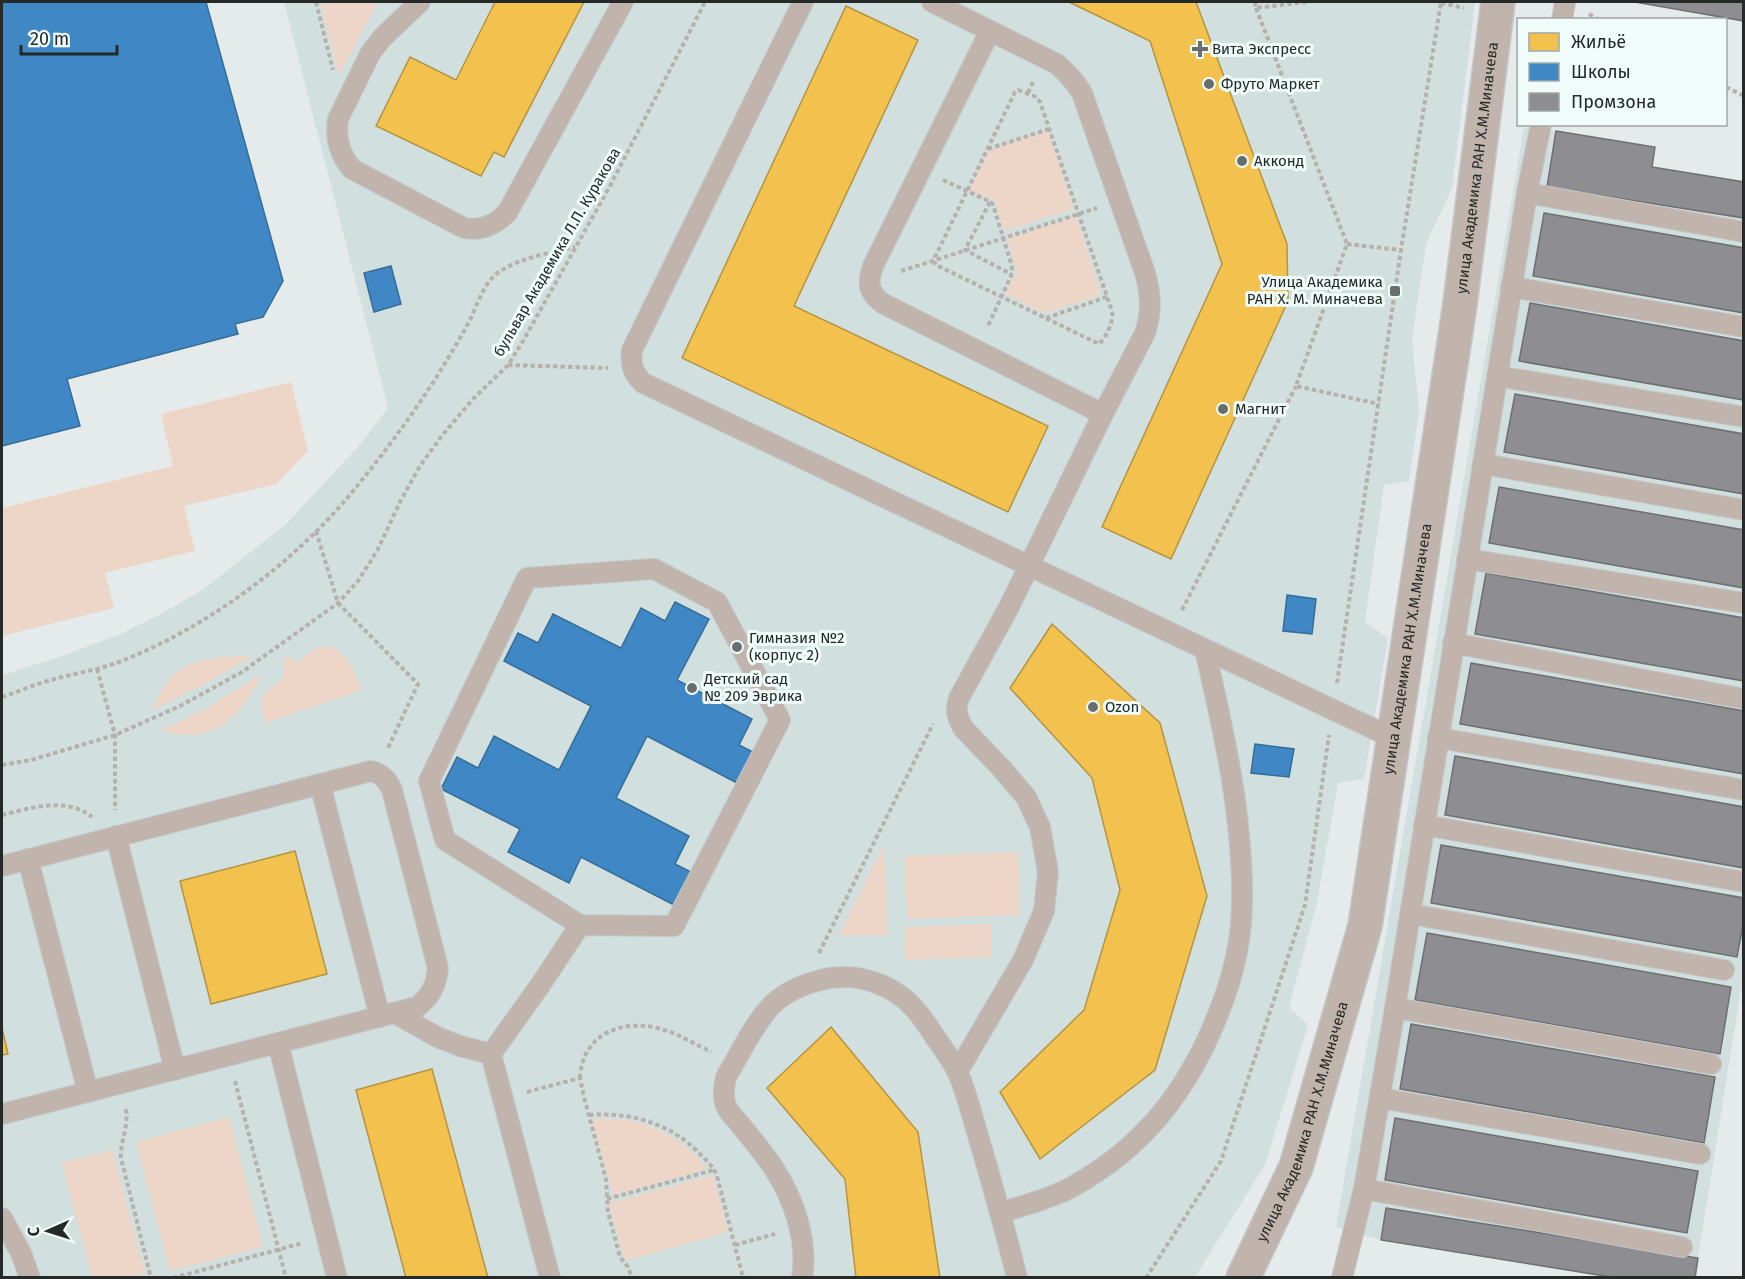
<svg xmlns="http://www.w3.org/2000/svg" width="1745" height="1279" viewBox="0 0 1745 1279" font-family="'Fira Sans',sans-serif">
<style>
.built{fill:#d1dfde}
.green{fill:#edd6c8}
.homes{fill:#f2c14e;stroke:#b49443;stroke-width:1.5}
.schools{fill:#3f88c5;stroke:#376c96;stroke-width:1.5}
.industry{fill:#8d8d92;stroke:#6e6f72;stroke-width:1.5}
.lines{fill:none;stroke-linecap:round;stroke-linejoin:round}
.service-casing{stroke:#c3c7c7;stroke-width:22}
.minor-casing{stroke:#c3c7c7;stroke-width:36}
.path{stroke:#b6b1ad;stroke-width:4;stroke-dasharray:4.5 3;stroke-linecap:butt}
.service{stroke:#c0b4ad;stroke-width:20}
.minor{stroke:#c0b4ad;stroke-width:33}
.poi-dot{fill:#686e6d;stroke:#effcfa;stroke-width:2}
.labels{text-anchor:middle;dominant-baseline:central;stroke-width:6;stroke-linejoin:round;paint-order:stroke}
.poi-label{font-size:15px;fill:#252a29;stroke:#effcfa;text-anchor:start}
.street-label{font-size:15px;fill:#252a29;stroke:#effcfa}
</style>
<rect width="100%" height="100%" fill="#e5ebeb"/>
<g class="built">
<path d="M284,2H1475L1452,188L1426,244L1412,339L1419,411L1409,481L1384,485L1365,622L1388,638L1364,779L1338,783L1317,903L1289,1007L1308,1025L1265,1165L1195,1277H2V675L65,655L120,634L157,616L201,591L285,525L357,448L388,408Z"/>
<path d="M1524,128L1556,131L1655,147L1652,167L1744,182L1743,976L1695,1277H1617L1381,1240L1336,1227Z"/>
</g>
<g class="green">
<path d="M320,2H378L339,76Z"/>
<path d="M1049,131L1073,209L1004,231L995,201L970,191L988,151Z"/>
<path d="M1076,217L1101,295L1044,313L1006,294L1017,271L1007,239Z"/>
<path d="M291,382L308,451L276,484L184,506L195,551L105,573L114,608L2,636V508L173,466L161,414Z"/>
<path d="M323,646C346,646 355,673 362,690L266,723C264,717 261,711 261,704C262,685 292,686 282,660L288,656L294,661H300L314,649Z"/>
<path d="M237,656H253L203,685L152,710C169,666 192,659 237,656Z"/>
<path d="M262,674C241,717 212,747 161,730L203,710Z"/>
<path d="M884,844L887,936L839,935Z"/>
<path d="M1018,852L1020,915L907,919L905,856Z"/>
<path d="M991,924L992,957L906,960L905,927Z"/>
<path d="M229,1117L263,1247L170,1271L136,1142Z"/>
<path d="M592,1119C643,1117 674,1131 708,1169L613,1195Z"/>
<path d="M112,1150L145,1273L128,1277H92L62,1163Z"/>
<path d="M713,1175L728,1232L625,1261L609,1203Z"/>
</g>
<g class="homes">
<path d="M495,2H584L504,157L494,152L481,176L376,126L410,57L456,80Z"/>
<path d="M1069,2H1196L1287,244L1288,301L1171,559L1102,527L1222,264L1150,41Z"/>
<path d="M846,6L918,40L794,306L1048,426L1008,512L682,358Z"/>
<path d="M1052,624L1160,723L1207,896L1155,1070L1040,1159L1000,1092L1084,1010L1120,890L1092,778L1010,688Z"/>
<path d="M295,851L327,974L211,1004L180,881Z"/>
<path d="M831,1027L918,1132L940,1278H856L845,1179L767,1088Z"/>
<path d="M2,1028L8,1054L2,1055Z"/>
<path d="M432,1069L488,1278H406L356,1090Z"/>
</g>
<g class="schools">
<path d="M2,2H206L283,281L263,317L235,324L238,334L67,379L80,426L2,446Z"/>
<path d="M391,266L401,304L374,312L364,273Z"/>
<path d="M1287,595L1316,599L1312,634L1283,631Z"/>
<path d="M675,602L709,619L677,680L752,719L739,745L753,752L737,783L647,736L616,798L689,836L675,864L691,872L674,905L581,857L569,883L508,852L520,829L441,789L457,757L478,768L494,736L559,770L591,706L504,661L518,633L538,643L553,614L621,648L641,608L665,621Z"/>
<path d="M1255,744L1294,749L1289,777L1251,773Z"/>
</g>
<g class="industry">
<path d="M1635,2H1744V21Z"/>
<path d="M1556,131L1655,147L1652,167L1744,182V218L1547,187Z"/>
<path d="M1544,213L1744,248V313L1533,276Z"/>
<path d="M1530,303L1744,341V400L1519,361Z"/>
<path d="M1515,394L1744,434V494L1504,452Z"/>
<path d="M1499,487L1744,530V588L1489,543Z"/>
<path d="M1486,573L1744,618V681L1475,634Z"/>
<path d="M1471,663L1744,711V774L1460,724Z"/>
<path d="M1455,756L1744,807V868L1445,815Z"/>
<path d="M1441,845L1744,898V920L1737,957L1431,903Z"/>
<path d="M1427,933L1731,987L1720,1054L1415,1000Z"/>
<path d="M1411,1024L1715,1077L1704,1143L1400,1089Z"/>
<path d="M1395,1118L1698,1171L1687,1233L1385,1180Z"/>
<path d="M1386,1208L1698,1258L1695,1278H1617L1381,1240Z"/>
</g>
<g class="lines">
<defs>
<g id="service">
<path d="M420,2L383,37L371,52L338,119C335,138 339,154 352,169L464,228C482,231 494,225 507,213L623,2"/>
<path d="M803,2L632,350C630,364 633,373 643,383L1395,739"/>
<path d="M932,2L1057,64C1067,73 1075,81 1082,93L1145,273C1151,294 1152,312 1145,333L1103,414L1009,607L959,698C955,709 957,717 963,728L1003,770L1026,797L1040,827L1048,872L1044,911L1023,960L958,1071"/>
<path d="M1562,20L1565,2"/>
<path d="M990,31L873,266C867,284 868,293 884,304L1103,414"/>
<path d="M1541,124L1527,193L1395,1008L1364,1189L1682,1247"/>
<path d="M1527,193L1744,232"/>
<path d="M1511,287L1744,327"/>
<path d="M1497,376L1744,417"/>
<path d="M1483,464L1744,510"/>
<path d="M1467,559L1744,603"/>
<path d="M1453,643L1744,699"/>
<path d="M1438,738L1744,790"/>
<path d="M320,784L380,1017"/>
<path d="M1424,825L1744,882"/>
<path d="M116,836L175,1070"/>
<path d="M28,859L88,1092"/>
<path d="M2,866L371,771C382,774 388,780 392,790L438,968C436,986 431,996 417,1007L2,1114"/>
<path d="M1410,914L1724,970"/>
<path d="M1395,1008L1711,1064"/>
<path d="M395,1013L437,1037L460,1046L491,1054"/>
<path d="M278,1043L337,1278"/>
<path d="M491,1054L541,984L580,925L445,840L429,781L527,578L654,569L717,602L780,720L674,926L580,925"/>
<path d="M491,1054L550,1278"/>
<path d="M1380,1098L1700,1154"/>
<path d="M1001,1213C1023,1205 1050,1199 1070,1188C1144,1148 1189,1089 1219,1012C1233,977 1242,939 1242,901C1243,816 1224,732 1205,650"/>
<path d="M2,1218L21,1253L30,1278"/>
<path d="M802,1278C808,1240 794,1199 773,1167C763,1152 750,1137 739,1123C735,1118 730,1114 727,1108C722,1098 724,1087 726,1077C740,1054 752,1027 770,1007C783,993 799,986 817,981C854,970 895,983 919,1014C925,1021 930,1029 935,1037C943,1048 951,1059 957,1071C966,1090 971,1112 977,1132C991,1180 1005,1228 1017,1278"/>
<path d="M1342,1278L1364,1189"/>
</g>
<g id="minor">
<path id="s1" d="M1243,1278L1296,1167L1365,926L1460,304L1498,2"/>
</g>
</defs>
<use href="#service" class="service-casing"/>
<use href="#minor" class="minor-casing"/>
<g class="path">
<path d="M316,2L333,70"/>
<path d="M1255,2L1256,8L1306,2"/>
<path d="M1441,3L1464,8"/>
<path d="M1256,8L1347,244L1296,386L1379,404"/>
<path d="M1589,14L1599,20"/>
<path d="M1726,87L1744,96"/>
<path d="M1018,90L1036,97L1040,102L1112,311C1114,322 1106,337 1099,344L936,265L934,262L935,257L1015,92Z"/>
<path d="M1028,93L1034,80"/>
<path d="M988,149L1049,129"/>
<path d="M943,180L991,202L993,205L1012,266L1011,276L987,328"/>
<path d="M990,202L965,250L1011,274"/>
<path d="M1347,244L1401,250"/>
<path d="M901,271L1097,208"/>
<path d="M1046,318L1107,297"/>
<path d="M508,365L608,368"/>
<path d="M316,531L338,603L418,684L387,750"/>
<path d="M1182,610L1296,386"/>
<path d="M97,669L115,735V810"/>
<path d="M1337,683L1401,250L1441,2"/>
<path d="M2,697C16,693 30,686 44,682C69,674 95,671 119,662C204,629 289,567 348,497C379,460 408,421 434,381C446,362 458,342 469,322C477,306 483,283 499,272C521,257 550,253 575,247"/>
<path d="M2,765L31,760L115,735L180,706L242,672L338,603L358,581L377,551L401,500L420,466L441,437L472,400L508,365L523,341L610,186L705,2"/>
<path d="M2,815C31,808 65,796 92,817"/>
<path d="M819,953L933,724"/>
<path d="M580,1078C582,1034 622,1018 661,1029C679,1034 695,1044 711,1052"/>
<path d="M235,1081L286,1278"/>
<path d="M527,1092L580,1078L583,1093L606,1179L608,1212L620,1257L628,1267L632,1278"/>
<path d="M126,1109C129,1127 120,1141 121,1158L151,1278"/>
<path d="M589,1115C631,1112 670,1123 700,1154C707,1161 714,1167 717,1176L743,1278"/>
<path d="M607,1199L714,1170"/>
<path d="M735,1245L775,1234"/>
<path d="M173,1278L303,1243"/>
<path d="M1146,1278L1221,1161L1305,905L1329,735"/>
</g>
<use href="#service" class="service"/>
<use href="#minor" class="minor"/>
</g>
<g class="poi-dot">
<path d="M1197 40h6v6h6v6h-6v6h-6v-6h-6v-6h6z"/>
<circle cx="1209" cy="84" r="6"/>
<circle cx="1242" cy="161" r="6"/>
<rect x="1389" y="285" width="12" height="12" rx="3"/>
<circle cx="1223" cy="409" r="6"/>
<circle cx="737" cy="647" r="6"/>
<circle cx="692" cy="688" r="6"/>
<circle cx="1093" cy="707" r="6"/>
</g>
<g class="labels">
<g class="poi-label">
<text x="1212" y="49">Вита Экспресс</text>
<text x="1221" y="84">Фруто Маркет</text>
<text x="1254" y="161">Акконд</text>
<text x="1383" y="282" text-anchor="end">Улица Академика<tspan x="1383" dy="17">РАН Х. М. Миначева</tspan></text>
<text x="1235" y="409">Магнит</text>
<text x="749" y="638">Гимназия №2<tspan x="749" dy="17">(корпус 2)</tspan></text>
<text x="704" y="679">Детский сад<tspan x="704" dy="17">№ 209 Эврика</tspan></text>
<text x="1105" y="707">Ozon</text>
</g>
<g class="street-label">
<text stroke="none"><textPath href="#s1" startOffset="1140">улица Академика РАН Х.М.Миначева</textPath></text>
<text transform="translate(557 252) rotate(-60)">бульвар Академика Л.П. Куракова</text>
<text stroke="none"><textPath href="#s1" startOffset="654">улица Академика РАН Х.М.Миначева</textPath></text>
<text stroke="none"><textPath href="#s1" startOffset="168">улица Академика РАН Х.М.Миначева</textPath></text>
</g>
</g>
<rect width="1745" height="1279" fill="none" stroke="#252a29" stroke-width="6"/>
<rect x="1517" y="18" width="210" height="108" fill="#effcfa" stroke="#9ea8a6" stroke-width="1.5"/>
<rect x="1529" y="33" width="30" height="18" fill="#f2c14e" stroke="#9ea8a6" stroke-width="1.5"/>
<text x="1571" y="48" font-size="18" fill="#252a29">Жильё</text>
<rect x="1529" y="63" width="30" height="18" fill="#3f88c5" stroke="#9ea8a6" stroke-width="1.5"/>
<text x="1571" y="78" font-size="18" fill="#252a29">Школы</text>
<rect x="1529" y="93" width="30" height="18" fill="#8d8d92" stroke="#9ea8a6" stroke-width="1.5"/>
<text x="1571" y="108" font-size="18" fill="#252a29">Промзона</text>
<g transform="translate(48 1231) rotate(267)" stroke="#effcfa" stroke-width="4.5" paint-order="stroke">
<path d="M0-4.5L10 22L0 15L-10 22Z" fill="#252a29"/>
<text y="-9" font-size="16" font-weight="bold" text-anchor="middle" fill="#252a29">С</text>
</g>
<path d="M21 45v9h96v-9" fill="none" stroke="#252a29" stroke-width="3"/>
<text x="30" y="45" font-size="18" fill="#252a29" stroke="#effcfa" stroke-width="4.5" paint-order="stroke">20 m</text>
</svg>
